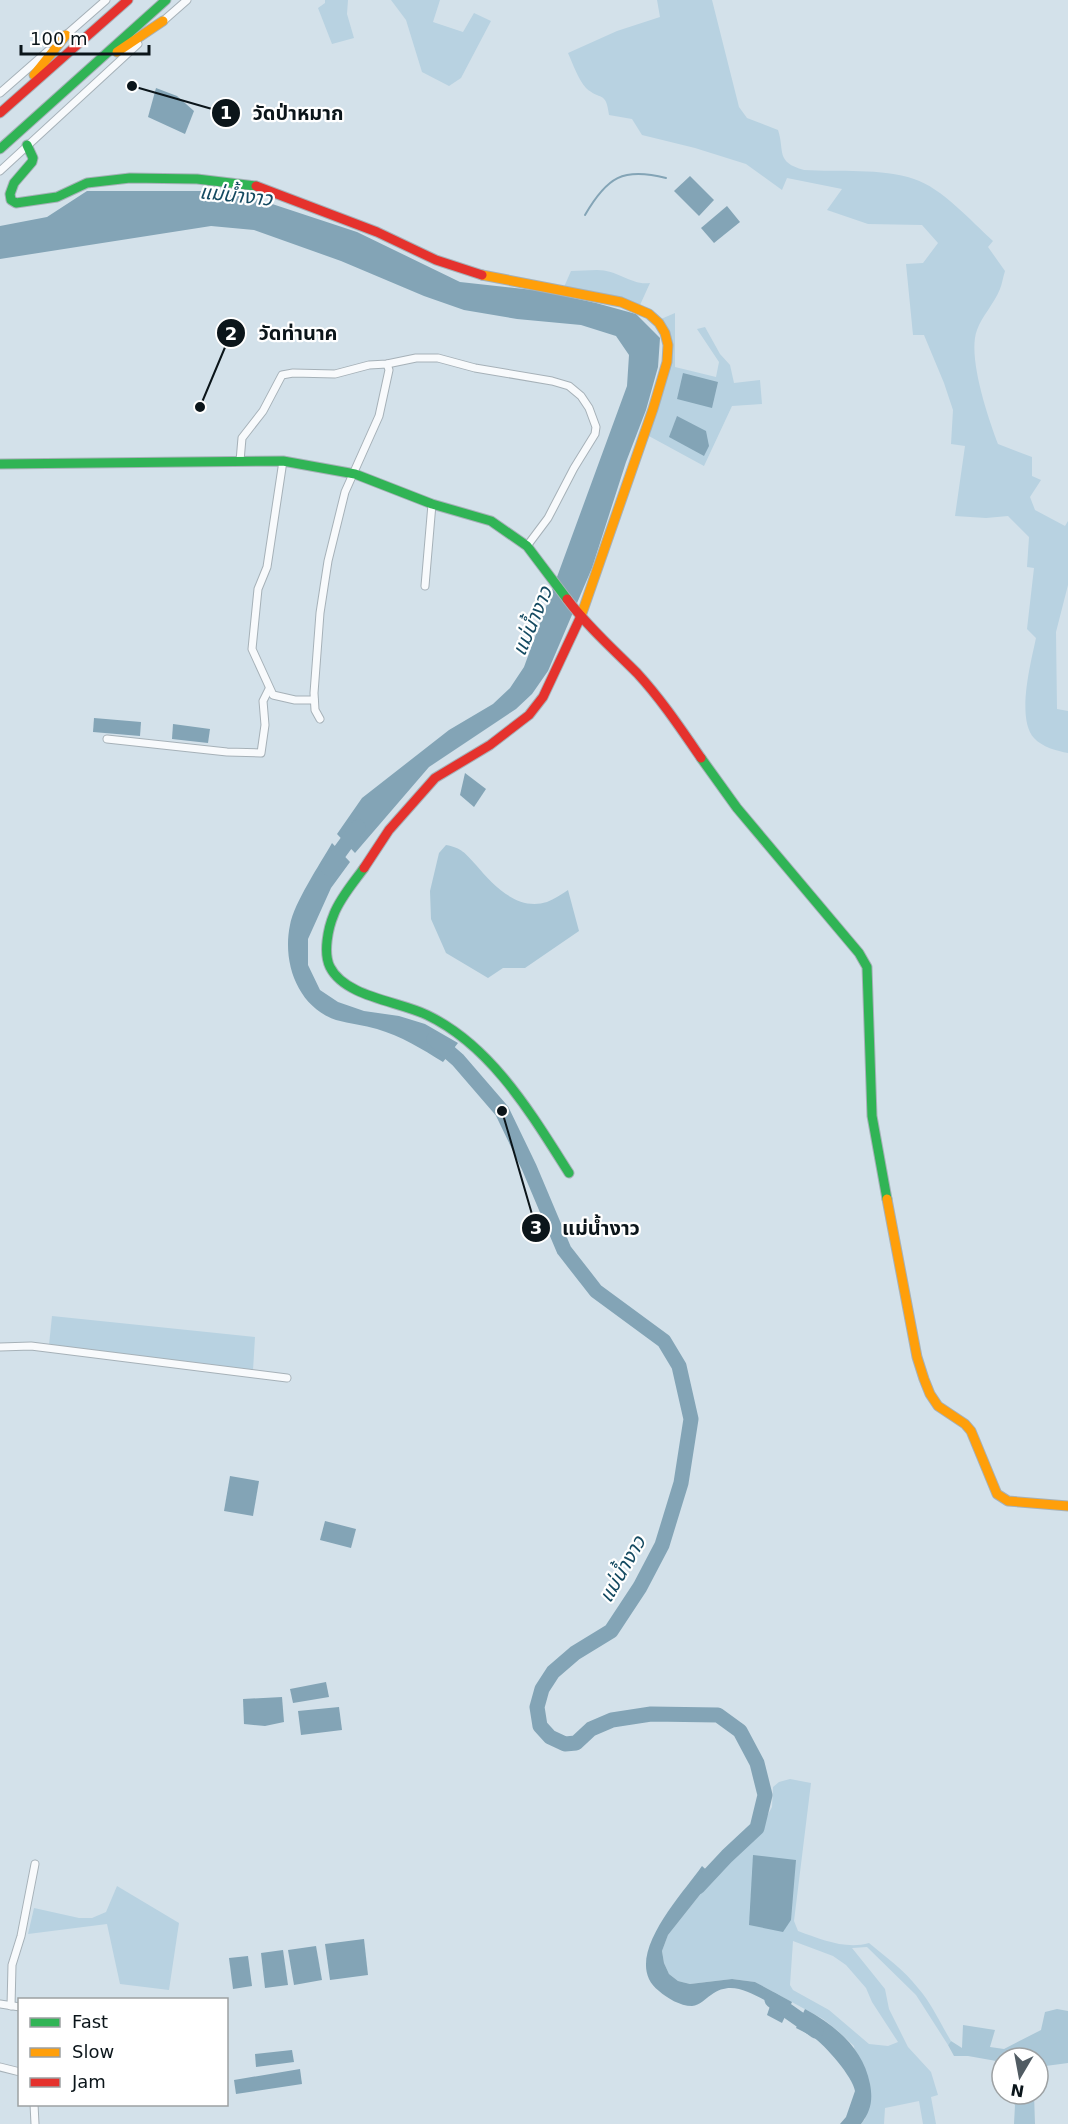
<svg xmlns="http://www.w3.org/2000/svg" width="1068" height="2124" viewBox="0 0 1068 2124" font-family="'DejaVu Sans','Noto Sans Thai',sans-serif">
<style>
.green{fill:#b8d2e1;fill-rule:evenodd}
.forest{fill:#aac7d7}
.water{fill:#83a4b6}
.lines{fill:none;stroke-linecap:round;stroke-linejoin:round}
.stream{stroke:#83a4b6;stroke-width:2}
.river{stroke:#83a4b6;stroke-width:15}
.street-casing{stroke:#a6b1b8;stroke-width:9}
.fast-casing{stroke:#a6b1b8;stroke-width:11}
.slow-casing{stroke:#a6b1b8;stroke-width:11}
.jam-casing{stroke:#a6b1b8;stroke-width:11}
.street{stroke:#f8fafc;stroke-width:7}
.fast{stroke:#30b455;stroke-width:9}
.slow{stroke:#ff9f0a;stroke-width:9}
.jam{stroke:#e5322d;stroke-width:9}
.labels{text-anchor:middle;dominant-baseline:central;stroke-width:4.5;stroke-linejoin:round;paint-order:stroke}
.water-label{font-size:20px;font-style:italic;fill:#144a61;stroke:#fff}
.leader{fill:none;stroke:#0b151a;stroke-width:2}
.callout-dot{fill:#0b151a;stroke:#fff;stroke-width:2}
.mark-label{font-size:18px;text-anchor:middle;font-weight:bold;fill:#fff}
.callout-label{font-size:20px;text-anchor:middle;font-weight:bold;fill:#0b151a;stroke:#fff;stroke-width:4.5;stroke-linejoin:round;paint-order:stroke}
</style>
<rect width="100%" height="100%" fill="#d3e1ea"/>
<g class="green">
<path d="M325,0H348L347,14L354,38L332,44L318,8L325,3Z"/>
<path d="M391,0H440L433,22L463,32L474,13L491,21L461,78L449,86L422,72L406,20Z"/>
<path d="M657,0H712L739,107L747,118L778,130C785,151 775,162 804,170C838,172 882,168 914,179C942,188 971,221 993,241L988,247L1005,271C1003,277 1002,284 1000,289C994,304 982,316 977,330C967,356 988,418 998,444L1032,457V476L1041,480L1030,497L1035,510L1065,526L1068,521V585L1056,632L1057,709L1068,711V753C1057,751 1042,747 1034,738C1016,718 1031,662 1036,638L1027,629L1034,568L1027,567L1029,537L1008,516L986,518L955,516L965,446L951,444L953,410L944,383L924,335H913L906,264L923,263L938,243L922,225L868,224L827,210L842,189L787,178L782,190L746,164L695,148L642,135L632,119L609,115C606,90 600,101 586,88C579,81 572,62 568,53L617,31L660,17Z"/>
<path d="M597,270C618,270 633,286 650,283L640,305L597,292L564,287L571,271Z"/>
<path d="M675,313V367L716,377L719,362L697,329L705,327L720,354L730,365L734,383L760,380L762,404L732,406L704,466L647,435L670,339L668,328L661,319Z"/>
<path d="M52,1316L255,1337L253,1370L49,1345Z"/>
<path d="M790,1779L811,1783L794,1921L798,1931C820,1939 846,1950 869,1943C886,1957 904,1970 918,1988C932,2004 940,2023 951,2041L948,2045L916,1995L867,1947L852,1948L885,1989L889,2009L908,2047L931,2072L938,2095L931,2097L936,2124H923L919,2101L885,2108L884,2124H861L865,2119L854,2046L838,2031L823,2019L755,1982L732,1979L690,1984L678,1981L669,1974L664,1963L662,1951L668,1935L714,1877L759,1831L772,1807L773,1787L779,1782ZM793,1941L833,1956L846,1965L866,1988L872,2002L898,2042L888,2046L869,2044L829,2010L793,1990L790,1985Z"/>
<path d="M117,1886L179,1923L169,1990L120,1984L107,1924L28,1934L34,1908L79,1918H92L106,1912Z"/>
</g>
<g class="forest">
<path d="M446,845C462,848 465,853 476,865C494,886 517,911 547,902C554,899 562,894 568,890L579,931L525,968H503L488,978L446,953L431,919L430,891L439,853Z"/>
<path d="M1057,2009L1068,2011V2063L1038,2067V2058H1002V2074V2062L968,2056H954L948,2045L951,2041L962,2048L963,2025L995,2030L990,2047L1004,2049L1041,2030L1045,2012Z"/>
<path d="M1008,2094H1034L1035,2124H1014L1015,2105Z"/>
</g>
<g class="water">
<path d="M156,88L177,96L194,111L185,134L148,117Z"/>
<path d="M690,176L714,200L699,216L674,191Z"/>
<path d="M87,191H200L254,198L357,232L460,282L542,291L596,303L636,314L660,338L658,367L646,410L626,462L592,568L548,671L532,694L516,709L429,767L355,853L337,834L362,798L449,730L493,704L510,688L524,667L627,386L629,355L616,336L581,325L517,319L464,310L424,296L341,261L254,230L211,226L0,259V226L47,217Z"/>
<path d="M727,206L740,222L714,243L701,228Z"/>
<path d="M683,373L718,382L712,408L677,399Z"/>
<path d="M677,416L706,431L709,446L704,456L669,437Z"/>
<path d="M94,718L141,722L140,736L93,732Z"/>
<path d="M173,724L210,729L208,743L172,739Z"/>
<path d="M465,773L486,789L474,807L460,795Z"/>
<path d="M332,843L350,862L331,888L308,939V965L320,990L338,1002L364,1011L399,1016L425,1024L458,1043L443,1062C422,1049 401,1036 377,1029C364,1025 350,1024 336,1020C298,1007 282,963 290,925C294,903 320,864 332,843Z"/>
<path d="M230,1476L259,1481L253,1516L224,1511Z"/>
<path d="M325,1521L356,1529L351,1548L320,1540Z"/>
<path d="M326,1682L329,1697L293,1703L290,1689Z"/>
<path d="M282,1697L284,1722L265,1726L244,1724L243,1699Z"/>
<path d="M339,1707L342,1730L301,1735L298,1711Z"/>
<path d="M753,1855L796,1860L791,1920L783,1932L749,1925Z"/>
<path d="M702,1866L714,1877L668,1935L662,1951L664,1963L669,1974L678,1981L690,1984L732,1979L755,1982L792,2002L782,2023L767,2015L771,2003C751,1994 732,1979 711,1995C705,1999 700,2005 692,2006C680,2006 667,1998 659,1991C619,1960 682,1895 702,1866Z"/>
<path d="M364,1939L368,1975L330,1980L325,1944Z"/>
<path d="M316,1946L322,1980L294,1985L288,1950Z"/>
<path d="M283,1950L288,1985L265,1988L261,1953Z"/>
<path d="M248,1956L252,1986L233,1989L229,1958Z"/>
<path d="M805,2009C836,2026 863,2048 870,2084C873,2100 871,2111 861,2124H840L846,2117L855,2091C853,2077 825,2045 813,2037C808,2034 802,2031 796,2028Z"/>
<path d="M292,2050L294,2062L256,2067L255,2054Z"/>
<path d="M300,2069L302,2084L236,2094L234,2080Z"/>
</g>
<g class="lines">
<path class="stream" d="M585,215C607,177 623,167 666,178"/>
<g class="river">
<path d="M328,868L358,827"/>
<path d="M434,1039L458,1060L502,1111L529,1167L564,1250L596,1291L664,1341L679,1366L691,1419L681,1483L662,1545L640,1587L611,1631L575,1653L553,1672L542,1689L537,1707L540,1726L550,1737L565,1744L576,1743L591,1729L612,1720L651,1714L718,1715L740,1731L757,1763L765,1795L757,1828L727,1856L698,1887"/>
<path d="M772,2000L816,2031"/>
</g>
<defs>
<g id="street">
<path d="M162,22L187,0"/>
<path d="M65,36L106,0"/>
<path d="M0,93L48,51"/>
<path d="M0,171L138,44"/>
<path d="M240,461L242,438L263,411L282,375L293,373L335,374L369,365L387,364L416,358H438L475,368L552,381L569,386L581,396L589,408L596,427L595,434L574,468L548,518L527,546"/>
<path d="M283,461L267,567L258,589L252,649L273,695L295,700H314"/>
<path d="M425,586L432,504"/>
<path d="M320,719L315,710L314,693L320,613L328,561L345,492L379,416L389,370L387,364"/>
<path d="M107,739L227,752L261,753L265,725L263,701L269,689"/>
<path d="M0,1347L31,1346L287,1378"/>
<path d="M0,2004L20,2007"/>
<path d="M11,2006L12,1965L21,1936L35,1864"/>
<path d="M0,2067L20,2072"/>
<path d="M34,2104L35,2124"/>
</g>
<g id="fast">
<path d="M27,145L33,158L32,162L14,183L10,194L11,200L16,203L57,197L87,183L130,178L197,179L256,186"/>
<path d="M0,149L166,0"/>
<path d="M0,464L283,461L355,474L432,504L491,521L527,546L567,599"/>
<path d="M701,758L737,808L859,953L867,967L872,1116L887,1199"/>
<path d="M364,868C354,882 340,898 334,914C328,928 323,953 330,967C345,997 398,1001 427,1015C492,1046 532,1115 569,1173"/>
</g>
<g id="slow">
<path d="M117,52L163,21"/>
<path d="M34,75L66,35"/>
<path d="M482,275L621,302L649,314L659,323L665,333L668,345L667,362L653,409L581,616"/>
<path d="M887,1199L917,1357L924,1379L930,1394L938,1406L965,1424L971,1431L997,1494L1008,1501L1068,1506"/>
</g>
<g id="jam">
<path d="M0,113L128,0"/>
<path d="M256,186L377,232L436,260L482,275"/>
<path d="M567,599C587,626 613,649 637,673C661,699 681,729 701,758"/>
<path d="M364,868L389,830L435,778L490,745L529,715L543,697L581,616"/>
</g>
</defs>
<use href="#street" class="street-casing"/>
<use href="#fast" class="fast-casing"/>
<use href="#slow" class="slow-casing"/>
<use href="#jam" class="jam-casing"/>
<use href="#street" class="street"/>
<use href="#fast" class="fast"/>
<use href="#slow" class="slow"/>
<use href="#jam" class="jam"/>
</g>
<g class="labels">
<g class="water-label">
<text transform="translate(236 195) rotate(6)">แม่น้ำงาว</text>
<text transform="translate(532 621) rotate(-67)">แม่น้ำงาว</text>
<text transform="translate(622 1569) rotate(-60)">แม่น้ำงาว</text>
</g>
</g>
<path class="leader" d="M132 86L226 113M200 407L231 333M502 1111L536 1228"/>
<g class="callout-dot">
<circle cx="132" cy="86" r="6"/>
<circle cx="200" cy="407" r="6"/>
<circle cx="502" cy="1111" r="6"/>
<circle cx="226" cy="113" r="15"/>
<circle cx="231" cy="333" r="15"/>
<circle cx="536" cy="1228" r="15"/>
</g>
<g class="mark-label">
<text x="226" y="119">1</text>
<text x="231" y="340">2</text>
<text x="536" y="1234">3</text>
</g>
<g class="callout-label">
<text x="298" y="120">วัดป่าหมาก</text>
<text x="298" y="340">วัดท่านาค</text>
<text x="601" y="1235">แม่น้ำงาว</text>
</g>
<rect x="18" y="1998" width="210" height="108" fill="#ffffff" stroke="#9da1a3" stroke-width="1.5"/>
<rect x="30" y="2018" width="30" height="9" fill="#30b455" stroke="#9da1a3" stroke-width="1.5"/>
<text x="72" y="2028" font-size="18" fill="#0b151a">Fast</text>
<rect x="30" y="2048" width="30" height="9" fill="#ff9f0a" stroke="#9da1a3" stroke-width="1.5"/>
<text x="72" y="2058" font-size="18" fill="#0b151a">Slow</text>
<rect x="30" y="2078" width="30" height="9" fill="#e5322d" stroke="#9da1a3" stroke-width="1.5"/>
<text x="72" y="2088" font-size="18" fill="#0b151a">Jam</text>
<g transform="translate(1020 2076) rotate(190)"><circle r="28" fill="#ffffff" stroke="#9da1a3" stroke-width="1.5"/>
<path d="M0-4.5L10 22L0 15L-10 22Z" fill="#515c63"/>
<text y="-9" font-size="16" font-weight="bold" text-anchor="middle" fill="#0b151a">N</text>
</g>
<path d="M21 45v9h128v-9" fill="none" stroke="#0b151a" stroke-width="3"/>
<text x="30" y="45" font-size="18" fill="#0b151a" stroke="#ffffff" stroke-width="4.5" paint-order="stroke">100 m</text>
</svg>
